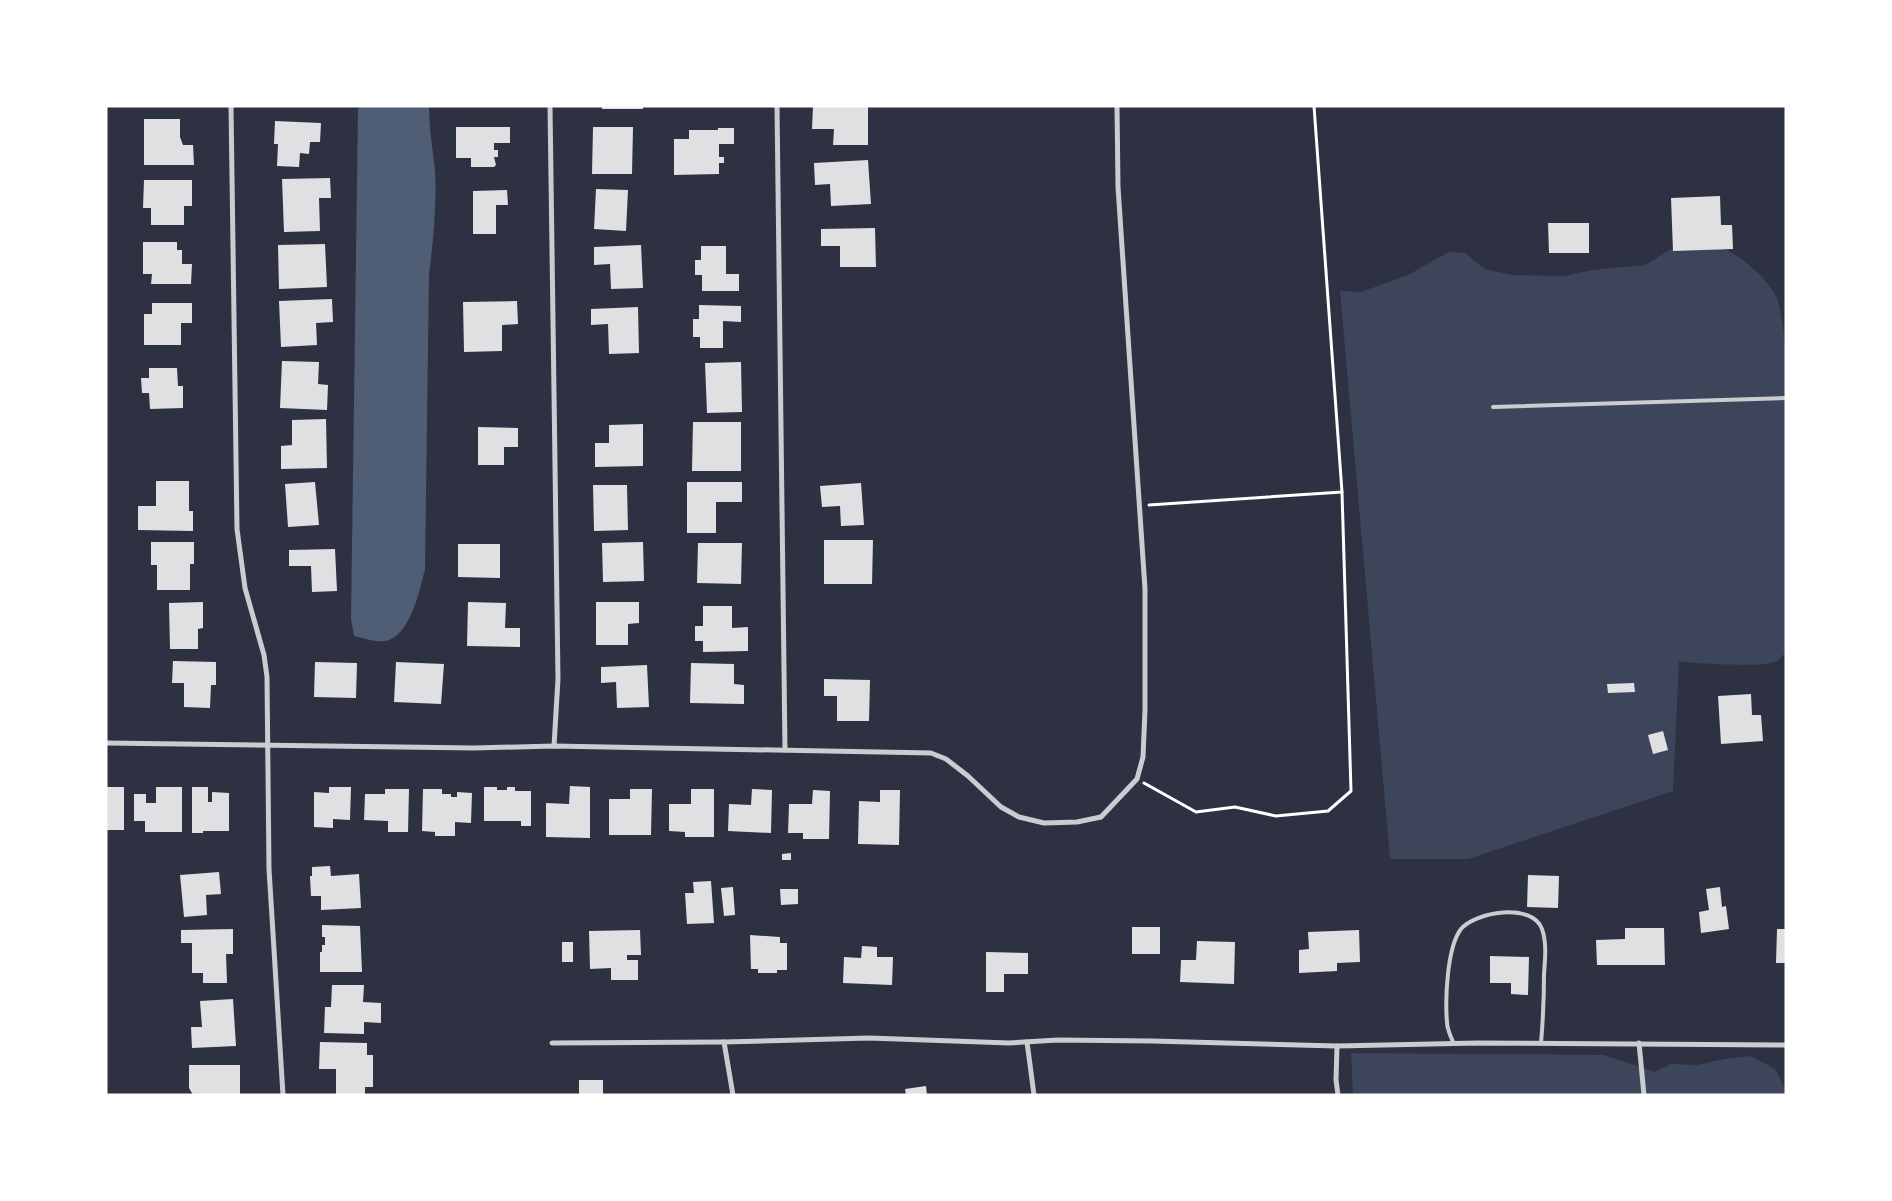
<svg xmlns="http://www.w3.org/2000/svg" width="1892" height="1201" viewBox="0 0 1892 1201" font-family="'Sofia Sans Condensed',sans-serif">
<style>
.green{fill:#3c4559}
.water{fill:#4f5d75}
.building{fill:#e0e0e3}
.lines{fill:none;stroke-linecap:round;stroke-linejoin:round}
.path{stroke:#fff;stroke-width:3}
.service{stroke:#caccd0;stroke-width:4}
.minor{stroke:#caccd0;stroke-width:5}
</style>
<rect width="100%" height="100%" fill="#2d3142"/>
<g class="green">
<path d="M1695,245C1704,246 1714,246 1722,248C1741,255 1772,282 1778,301C1783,319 1784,337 1786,355V652C1783,655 1780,659 1777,661C1766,668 1694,664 1679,661L1673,791L1468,859H1390L1340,291L1361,292L1408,275L1449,252L1465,253L1485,269L1512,275L1565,276L1592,270L1645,265L1669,250Z"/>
<path d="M1351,1053L1604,1055L1655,1072L1671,1064L1697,1065L1724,1059L1751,1056L1775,1069L1786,1091V1095H1353Z"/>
</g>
<path class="water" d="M361,106H429C429,129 433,149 435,172C437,206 433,241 429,276L425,569C420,589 411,632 389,640C379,644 364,638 354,636L351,619L358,109Z"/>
<g class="building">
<rect x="602" y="106" width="41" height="3"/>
<path d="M813,106H868V145H833L834,129H812Z"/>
<path d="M144,119H180V137L183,145H193L194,165H144Z"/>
<path d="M275,121L321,123L320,142H310L309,154L300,153L299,167L277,166L278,144H274Z"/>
<path d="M456,127H510V143H494V150H498V157H494L496,165L494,167H471V158H456Z"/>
<path d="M593,127H633L632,174H592Z"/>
<path d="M718,128H734V144H719V157H724V163H719V174L674,175V139H689V130H718Z"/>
<path d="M868,160L871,204L831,206L830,184L815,185L814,163Z"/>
<path d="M330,178L331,198H319L320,231L284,232L282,179Z"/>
<path d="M144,180H192V206H184V225H151V208H143Z"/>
<path d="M596,189L628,190L626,231L594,229Z"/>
<path d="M507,190L508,205H496V234H473V191Z"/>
<path d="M1720,196L1721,225H1732L1733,249L1673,251L1671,198Z"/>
<path d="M1548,223H1589V253H1549Z"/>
<path d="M875,228L876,267H840V246H821V229Z"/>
<path d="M143,242H177V250H182V264H192L191,284H151L152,274H143Z"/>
<path d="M325,244L327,287L279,289L278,245Z"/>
<path d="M641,245L643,288L611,289L610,264L594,265V247Z"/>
<path d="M701,246H726V274H739V291H702V275H695V260H701Z"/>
<path d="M332,299L333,322L316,323L317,345L281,347L279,301Z"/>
<path d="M517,301L518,324L502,325V351L464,352L463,302Z"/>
<path d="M152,303H192V323H181V345H144V314H152Z"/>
<path d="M699,305L741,306V322L723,321V348H700V337H693V319H699Z"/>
<path d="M638,307L639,353L609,354L608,324L591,325V309Z"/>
<path d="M282,361L319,362L318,384L328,385L327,410L280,408Z"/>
<path d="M741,362L742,412L707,413L705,363Z"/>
<path d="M149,368H177L178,386H183V408L150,409L149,393H142L141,378H149Z"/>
<path d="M326,419L327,468L281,469V446L292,445V420Z"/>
<path d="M693,422H741V471H692Z"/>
<path d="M643,424V466L595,467V443H609V425Z"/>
<path d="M478,427L518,428V447H504V465H478Z"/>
<path d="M156,481H189V511H193V531L138,530V506H156Z"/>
<path d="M315,482L319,525L288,527L285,484Z"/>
<path d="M687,482H742V502H716V533H687Z"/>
<path d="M861,483L864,525L841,526L840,506L822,507L820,486Z"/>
<path d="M593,485H627L628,530L594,531Z"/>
<path d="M824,540H873L872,584H824Z"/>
<path d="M151,542H194V564H190V590H157V565H151Z"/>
<path d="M643,542L644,581L603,582L602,543Z"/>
<path d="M698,543H742L741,584L697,583Z"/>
<path d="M458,544H500V578L458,577Z"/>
<path d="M335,549L337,591L312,592L311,566H289V550Z"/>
<path d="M203,602V628L198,629V649H170L169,603Z"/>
<path d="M468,602L506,603L505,628H520V647L467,646Z"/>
<path d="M596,602H639V623L628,624V645H596Z"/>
<path d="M703,606H732V628L748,627V651L703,652V641H695V626H703Z"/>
<path d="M173,661L216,662V685H211L210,708L184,707V683H172Z"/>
<path d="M315,662L357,663L356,698L314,697Z"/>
<path d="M396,662L444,664L441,704L394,702Z"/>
<path d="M691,663L734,664V684L744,685V704L690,703Z"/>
<path d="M647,665L649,707L617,708L616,682L601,683V667Z"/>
<path d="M824,679L870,680L869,721H837V696H824Z"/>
<path d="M1634,683L1635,692L1608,693L1607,684Z"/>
<path d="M1751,694L1752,715H1761L1763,741L1721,744L1718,696Z"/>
<path d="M1663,731L1668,750L1653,754L1648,735Z"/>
<path d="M570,786L590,787V838L546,837V803L569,804Z"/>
<rect x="106" y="787" width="18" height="43"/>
<path d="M156,787H182V832H145V821H134V794H146V803H156Z"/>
<path d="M192,787H208V802H212V792L229,793V831H203V833H192Z"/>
<path d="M329,787H351L350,820L333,819V828L314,827V792L329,793Z"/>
<path d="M484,787H497V790H507V787H515V791H531V826H521V821H484Z"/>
<path d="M385,789H409L408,832H388V821L364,820L365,794H385Z"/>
<path d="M423,789H442V794H451V797H457V792L472,793L471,823L455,822V836H435V832L422,831Z"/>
<path d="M630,789H652L651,835H609V799H630Z"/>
<path d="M691,789H714V837H685V832L669,831V804H691Z"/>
<path d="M752,789L772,790L771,833L728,831L729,804L751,805Z"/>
<path d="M813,790L830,791L829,839H803V833H788L789,804H812Z"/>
<path d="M880,790H900L899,845L858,844L859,801L880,802Z"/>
<path d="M791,853V860H782V854Z"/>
<path d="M330,866L331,876L359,874L361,908L321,910V896H311L310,876H312V867Z"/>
<path d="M219,872L221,894L206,895L207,915L184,917L180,875Z"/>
<path d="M1528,875L1559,876L1558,908L1527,907Z"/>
<path d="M711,881L714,923L687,924L685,893H694L693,882Z"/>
<path d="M733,887L735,915L724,916L721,888Z"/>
<path d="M1720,887L1722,907L1726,906L1729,929L1701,933L1699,912L1709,910L1706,889Z"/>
<path d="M780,889H798V904L781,905Z"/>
<path d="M322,925L360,926L362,972H320V952H322V945H325V937H322Z"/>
<rect x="1132" y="927" width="28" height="27"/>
<path d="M1625,928H1664L1665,965H1597L1596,940L1625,939Z"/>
<path d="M233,929V954H226L227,983H203V973H192V943H181V930Z"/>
<path d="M1777,929H1786V963H1776Z"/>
<path d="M640,930L641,955H627V960H638V980H611V968L590,969L589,931Z"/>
<path d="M1359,930L1360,962L1337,963V971L1299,973V950L1309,949L1308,932Z"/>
<path d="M750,935L780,937V943H787V970H777V973H758V969H751Z"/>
<path d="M1197,941L1235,942L1234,984L1180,982L1181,960H1196Z"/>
<rect x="562" y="942" width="11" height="20"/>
<path d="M862,946L877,947V957H893L892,985L843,983L844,957L861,958Z"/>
<path d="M986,952L1028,953V974H1004V992H986Z"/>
<path d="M1490,956L1529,957L1528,995L1511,994V983H1490Z"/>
<path d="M332,985H364L363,1002L381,1003V1023L364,1022V1034L324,1033L325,1007H331Z"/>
<path d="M233,999L236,1046L192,1048L191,1027H202L200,1001Z"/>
<path d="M320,1042L367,1043V1055H373V1087H365V1095H336V1069H319Z"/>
<path d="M189,1065H240V1095H193L189,1088Z"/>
<rect x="579" y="1080" width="24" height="15"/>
<path d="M926,1086L927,1095H906L905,1089Z"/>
</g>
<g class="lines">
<g class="path">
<path d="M1149,505L1342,492"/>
<path d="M1144,783L1196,812L1235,807L1276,816L1328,811L1351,791L1342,492L1314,106"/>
</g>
<g class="service">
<path d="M1493,407L1786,398"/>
<path d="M1454,1044C1451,1037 1447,1030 1447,1022C1445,999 1447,947 1461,929C1475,912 1532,902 1542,929C1547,943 1545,960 1544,974C1544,997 1543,1020 1541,1043"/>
</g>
<g class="minor">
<path d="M231,106L237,529L245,588L264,655L267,677L269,869L283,1095"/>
<path d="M550,106L558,679L554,746"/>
<path d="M777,106L785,750"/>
<path d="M106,743L474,748L554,746L931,753L946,759L968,776L1001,807L1019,817L1044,823L1077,822L1101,817L1137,779L1143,757L1145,710V589L1118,187L1117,106"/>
<path d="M724,1042L733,1095"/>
<path d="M1027,1042L1034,1095"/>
<path d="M552,1043L724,1042L869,1038L1009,1043L1058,1040L1152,1041L1337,1046L1478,1043L1786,1045"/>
<path d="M1639,1043L1644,1095"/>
<path d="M1337,1046L1336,1080L1338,1095"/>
</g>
</g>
<rect width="1892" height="1201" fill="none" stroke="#ffffff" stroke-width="215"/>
</svg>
